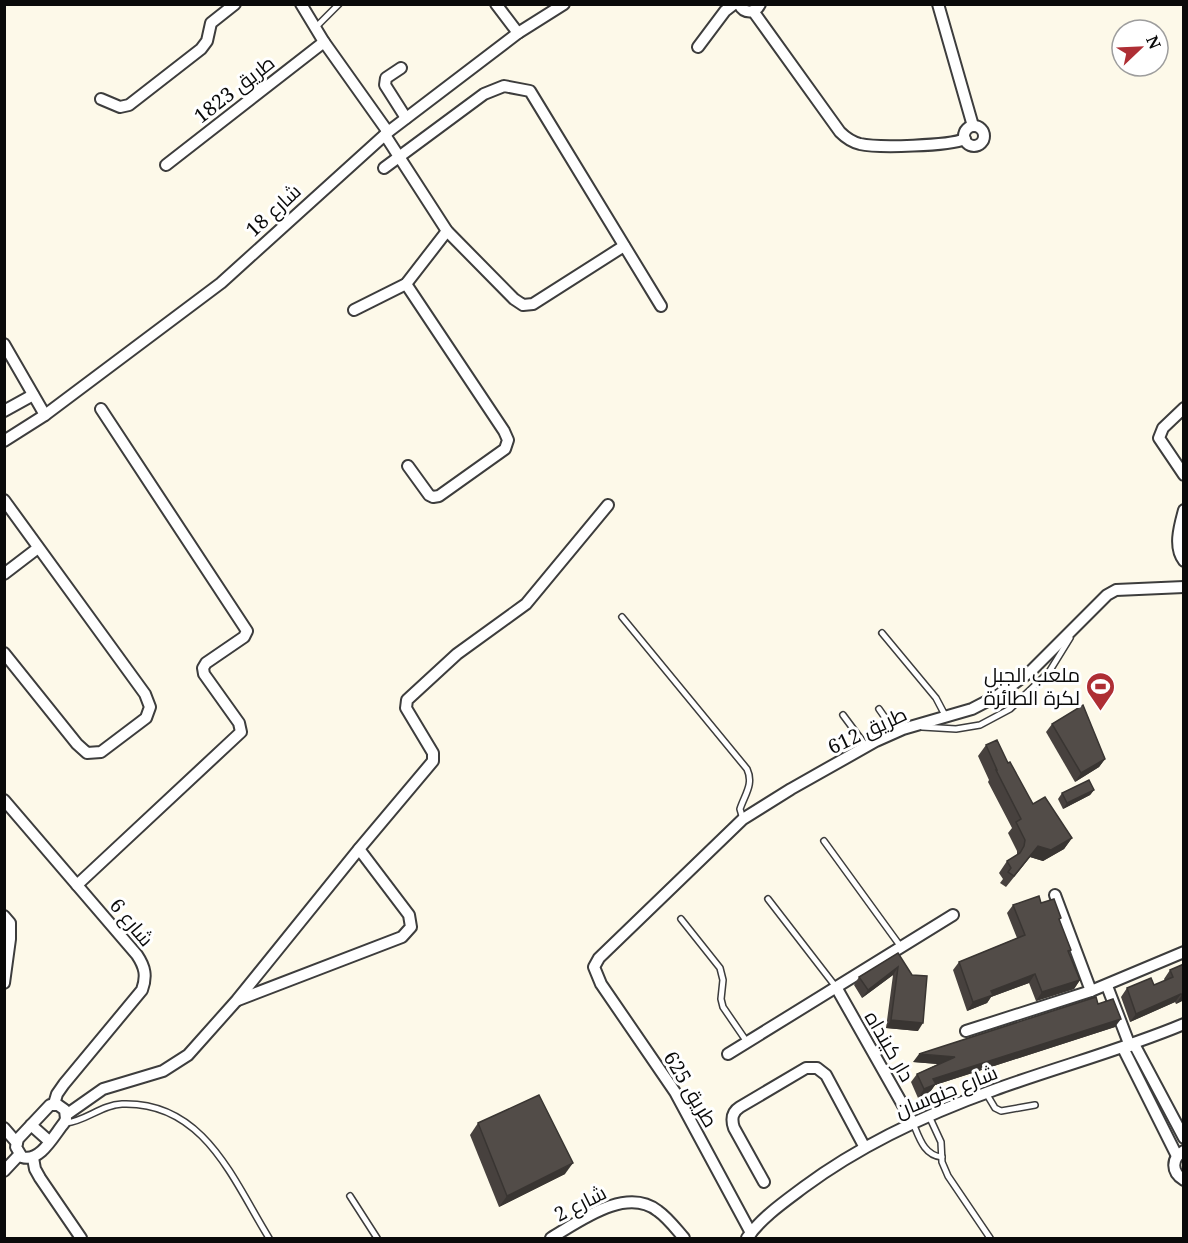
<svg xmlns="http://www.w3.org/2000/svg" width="1188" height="1243" viewBox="0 0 1188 1243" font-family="'Noto Serif',Cairo,serif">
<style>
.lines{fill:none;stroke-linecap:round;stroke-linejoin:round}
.service-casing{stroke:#3d3d3d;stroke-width:8}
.minor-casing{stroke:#3d3d3d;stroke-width:14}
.service{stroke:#fff;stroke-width:5}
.minor{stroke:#fff;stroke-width:10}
.wall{fill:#47413e}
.shaded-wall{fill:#393532}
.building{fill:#524c48;stroke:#393532;stroke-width:1.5}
.labels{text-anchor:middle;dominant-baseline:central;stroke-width:6;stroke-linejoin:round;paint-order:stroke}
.street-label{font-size:20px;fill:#0a0a0a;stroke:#fff}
.poi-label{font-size:20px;fill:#0a0a0a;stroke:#fff;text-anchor:end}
</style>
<rect width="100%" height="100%" fill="#fdf9e9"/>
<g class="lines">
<defs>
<g id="service">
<path d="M316,27L339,4"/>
<path d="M622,617L747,769C754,784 745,794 740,809L743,819"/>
<path d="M882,633L936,698L946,717"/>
<path d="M879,709L895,732"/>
<path d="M843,715L866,746"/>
<path d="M922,727L956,729L980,725L1010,709L1049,672L1070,638"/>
<path d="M824,841L901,947"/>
<path d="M768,899L836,987"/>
<path d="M681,919L720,968L723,980L721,999L723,1007L747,1042"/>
<path d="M986,1093L995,1108L1001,1111L1035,1105"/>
<path d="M929,1116L941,1142L942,1162L948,1176L990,1238"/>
<path d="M66,1123C86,1121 101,1105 122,1104C204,1101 233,1180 269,1238"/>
<path d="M913,1123C919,1137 924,1156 942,1157"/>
<path d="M350,1196L377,1238"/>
</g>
<g id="minor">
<path d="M301,4L324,42L388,132"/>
<path d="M496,4L518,33"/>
<path d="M739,4C744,14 755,14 760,4"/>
<path d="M938,4L973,126"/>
<path d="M753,11L840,132C846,138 852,142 860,144C878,148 949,146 965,139"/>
<path d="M698,47L725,11L734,4"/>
<path d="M401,68L386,78L385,85L406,118"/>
<path d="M101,99L120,107L129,105L201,49L207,41L211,23L235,4"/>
<circle cx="974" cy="136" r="10"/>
<path d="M385,135L447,231L514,299L523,305L533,304L624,246"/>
<path d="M166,165L324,42"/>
<path d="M384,168L484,94L504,86L530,91L661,306"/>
<path d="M406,284L504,431L508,440L505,449L439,496L433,497L429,495L408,466"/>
<path d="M354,310L406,284L447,231"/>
<path d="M4,344L45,415"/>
<path d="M1184,408L1163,428L1159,438L1184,475"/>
<path d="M4,411L33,395"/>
<path d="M4,441L45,415L221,283L388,132L518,33L564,4"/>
<path d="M4,500L145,694L150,707L146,718L101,752L87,753L77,744L4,653"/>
<path d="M1184,510C1180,525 1173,547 1184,561"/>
<path d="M4,574L38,548"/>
<path d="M4,800L137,955C145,967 147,976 142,990L64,1084L57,1094L54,1104"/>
<path d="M77,885L241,732L239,723L204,674L203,668L206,663L244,637L247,631L101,409"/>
<path d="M1055,895L1091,991"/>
<path d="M4,916L10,923V939L4,983"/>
<path d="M1107,986L1130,1046"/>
<path d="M836,987L913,1123"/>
<path d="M238,1000L402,937L411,927L409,915L359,849"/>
<path d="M966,1031L1091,991L1184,952"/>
<path d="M1134,1044L1184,1138"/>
<path d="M1123,1048L1177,1156"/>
<path d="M728,1054L953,915"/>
<path d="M50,1105H58L65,1110L66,1119L64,1123C54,1135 40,1163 22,1157L16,1147L18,1139Z"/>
<path d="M66,1115L103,1089L163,1071L188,1055L237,1000L359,849L433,761V753L406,708L407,700L457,654L526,604L608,505"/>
<path d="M31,1125L49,1141"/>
<path d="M4,1128L17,1143"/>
<path d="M1184,1151C1171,1158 1171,1172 1184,1180"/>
<path d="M33,1158L35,1169L40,1178L81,1238"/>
<path d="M4,1171L19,1155"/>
<path d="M764,1182L734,1128C731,1119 732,1112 740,1107L806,1068H817L826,1075L864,1146"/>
<path d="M751,1233L675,1092L601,984L594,967L599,958L743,819L791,789L876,741L903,729L972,709L997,696L1031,671L1107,595L1116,590L1184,587"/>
<path d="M551,1238C580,1221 626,1186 658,1211C668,1218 676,1229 684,1238"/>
<path d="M747,1238C762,1217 784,1202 804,1187C862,1144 927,1114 994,1090C1057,1067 1122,1050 1184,1024"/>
</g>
</defs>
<use href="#service" class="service-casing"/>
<use href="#minor" class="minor-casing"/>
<use href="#service" class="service"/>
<use href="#minor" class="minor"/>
</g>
<g class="wall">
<path d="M1052,724L1105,759L1099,767L1075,782L1046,732Z"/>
<path d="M986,745L1008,763L1033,804L1072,838L1064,849L1043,861L1030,857L1006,887L1000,883L1003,879L999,873L1007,861L1017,855V851L1008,833L1012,828L988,782L989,780L978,756Z"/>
<path d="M1094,790L1090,795L1063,809L1058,799L1062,793Z"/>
<path d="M1041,903L1059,921L1071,950L1069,952L1080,980L1074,989L1036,1001L1029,983L991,997L987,1003L967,1011L953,970L959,962L1017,938L1007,913L1013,905Z"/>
<path d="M898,953L918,1031L886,1028L893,975L862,998L854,985L859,977Z"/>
<path d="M1184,964V1000L1176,1004L1175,1002L1130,1022L1121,997L1127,988L1154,985L1165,981L1164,979L1170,970Z"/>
<path d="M1098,1004L1115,1027L935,1085L930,1092L918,1098L911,1082L917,1074L938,1064L913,1062Z"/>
<path d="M478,1123L565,1174L499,1207L470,1135Z"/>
</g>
<g class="shaded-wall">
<path d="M1105,759L1099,767L1075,782L1081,773Z"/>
<path d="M1094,790L1090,795L1063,809L1067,803Z"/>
<path d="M1072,838L1064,849L1043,861L1030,857L1006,887L1038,846Z"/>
<path d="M898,967L893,975L862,998L868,990Z"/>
<path d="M1035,974L1029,983L991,997L987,1003L967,1011L973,1002L991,991Z"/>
<path d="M1080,980L1074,989L1036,1001L1042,992Z"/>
<path d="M1181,994L1175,1002L1130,1022L1136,1014Z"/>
<path d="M1182,995H1184V1000L1176,1004Z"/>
<path d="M1121,1019L1115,1027L935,1085L930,1092L918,1098L924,1089L933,1079Z"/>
<path d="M891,1020L923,1023L918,1031L886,1028Z"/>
<path d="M919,1054L955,1057L949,1065L913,1062Z"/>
<path d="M573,1163L565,1174L499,1207L507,1196Z"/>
</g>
<g class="building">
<path d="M1083,705L1105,759L1081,773L1052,724Z"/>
<path d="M997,740L1008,763L1010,762L1033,804L1045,797L1072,838L1051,850L1038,846L1014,876L1008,872L1011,868L1007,861L1020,853L1024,846L1025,840L1016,822L1021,819L996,770H997L986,745Z"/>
<path d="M1089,780L1094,790L1067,803L1062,793Z"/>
<path d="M1039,896L1041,903L1054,899L1061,918L1059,919L1071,950L1068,951L1080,980L1042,992L1035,974L991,991L993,995L973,1002L959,962L1025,935L1013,905Z"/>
<path d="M898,953L912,975L927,976L923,1023L891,1020L898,967L868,990L859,977Z"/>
<path d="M1184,964V995H1182L1181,994L1136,1014L1127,988L1151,978L1154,985L1173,977L1170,970Z"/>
<path d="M1096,997L1098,1004L1113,999L1121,1019L933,1079L936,1084L924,1089L917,1074L955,1057L919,1054Z"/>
<path d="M539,1095L573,1163L507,1196L478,1123Z"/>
</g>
<defs>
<symbol id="stadium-pin" viewBox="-11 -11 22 30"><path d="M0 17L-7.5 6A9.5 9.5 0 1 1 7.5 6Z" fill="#ae2e34" stroke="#fff"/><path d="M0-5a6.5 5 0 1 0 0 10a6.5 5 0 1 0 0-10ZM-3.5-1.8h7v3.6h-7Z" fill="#fff"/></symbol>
</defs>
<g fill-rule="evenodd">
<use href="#stadium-pin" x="1084" y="670" width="33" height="45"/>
</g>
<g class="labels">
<g class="street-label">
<text transform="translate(234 89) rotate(-38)">طريق 1823</text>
<text transform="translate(273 210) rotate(-43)">شارع 18</text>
<text transform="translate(867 730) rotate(-25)">طريق 612</text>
<text transform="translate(132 922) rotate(50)">شارع 6</text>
<text transform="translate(890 1046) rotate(60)">دار كينداه</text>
<text transform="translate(691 1089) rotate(59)">طريق 625</text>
<text transform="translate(946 1091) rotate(-22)">شارع جنوسان</text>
<text transform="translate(580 1203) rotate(-27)">شارع 2</text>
</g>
<g class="poi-label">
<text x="1080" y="674">ملعب الجبل<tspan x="1080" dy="23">لكرة الطائرة</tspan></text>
</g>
</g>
<rect width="1188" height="1243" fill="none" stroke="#0a0a0a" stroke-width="12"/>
<g transform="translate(1140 48) rotate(67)"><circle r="28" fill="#ffffff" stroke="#9d9d9d" stroke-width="1.5"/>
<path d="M0-4.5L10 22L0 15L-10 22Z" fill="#ae2e34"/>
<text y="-9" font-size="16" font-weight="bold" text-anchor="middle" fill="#0a0a0a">N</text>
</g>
</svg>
